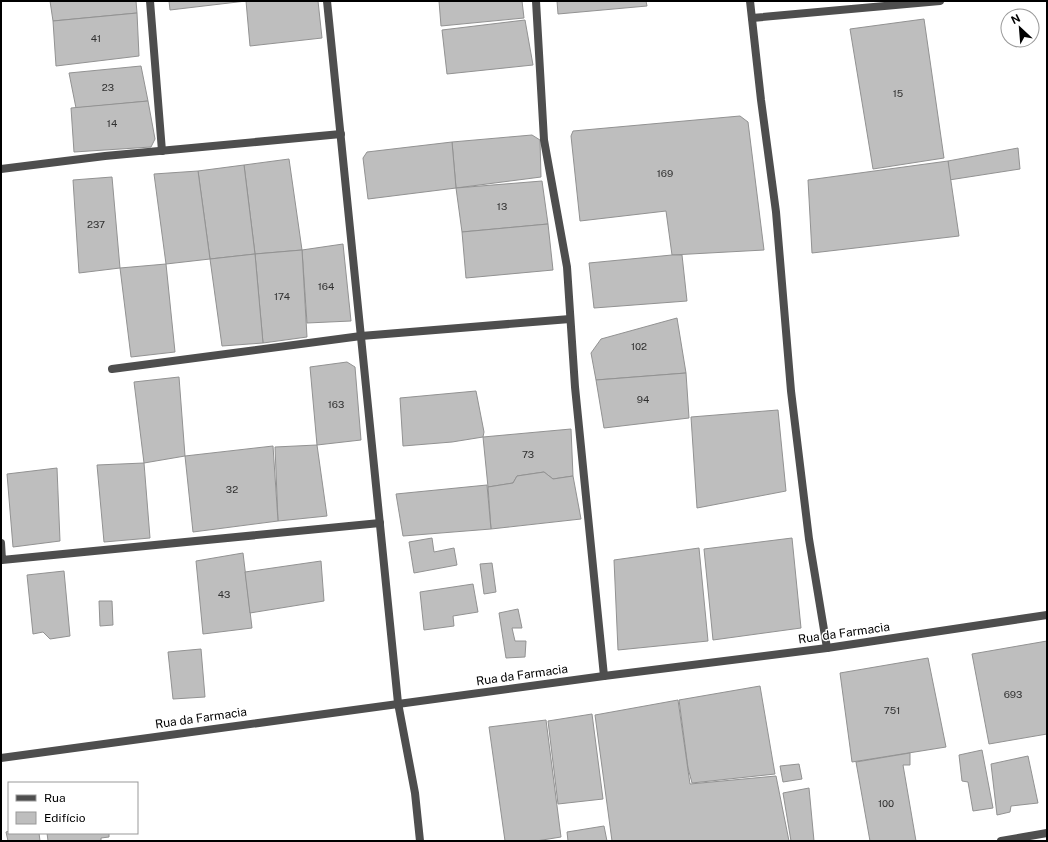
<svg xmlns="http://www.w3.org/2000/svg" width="1048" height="842" viewBox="0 0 1048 842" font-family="'Public Sans',sans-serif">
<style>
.building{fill:#bebebe;stroke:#929292}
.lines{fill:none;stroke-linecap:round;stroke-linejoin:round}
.street{stroke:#4e4e4e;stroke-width:8}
.labels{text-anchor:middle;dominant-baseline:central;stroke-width:3;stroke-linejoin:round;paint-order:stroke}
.number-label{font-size:10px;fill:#303030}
.street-label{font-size:12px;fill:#000;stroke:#fff}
</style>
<rect width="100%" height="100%" fill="#fff"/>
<g class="building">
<path d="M50,1H136L137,13L53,21Z"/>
<path d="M169,1H246L170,10Z"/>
<path d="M246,1H318L322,38L250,46Z"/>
<path d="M439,1H522L524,18L441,26Z"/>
<path d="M557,1H646L647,6L558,14Z"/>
<path d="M137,13L139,56L56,66L53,21Z"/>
<path d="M924,19L944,158L873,169L850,29Z"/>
<path d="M525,20L533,65L447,74L442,30Z"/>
<path d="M141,66L148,101L76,108L69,73Z"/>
<path d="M148,101L155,139L151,147L74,152L71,108Z"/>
<path d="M740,116L748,122L764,250L672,255L666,211L580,221L571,136L573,131Z"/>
<path d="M532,135L540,140L541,177L456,188L452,142Z"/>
<path d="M452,142L456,188L368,199L363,158L367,152Z"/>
<path d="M1018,148L1020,169L949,180L948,161Z"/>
<path d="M289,159L302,250L255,254L244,165Z"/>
<path d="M948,161L959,236L812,253L808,180Z"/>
<path d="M244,165L255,254L210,259L198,171Z"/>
<path d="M198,171L210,259L166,264L154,174Z"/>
<path d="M112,177L120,268L79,273L73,180Z"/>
<path d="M542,181L548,224L462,232L456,188Z"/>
<path d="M548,224L553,270L466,278L462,232Z"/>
<path d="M343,244L351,321L307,323L302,250Z"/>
<path d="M302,250L307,337L263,343L255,254Z"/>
<path d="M255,254L263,343L222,346L210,259Z"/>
<path d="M672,255H682L687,301L594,308L589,263Z"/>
<path d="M166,264L175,352L131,357L120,268Z"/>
<path d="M677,318L686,373L596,380L591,353L601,339Z"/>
<path d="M347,362L355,367L361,440L317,445L310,367Z"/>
<path d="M686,373L689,418L604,428L596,380Z"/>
<path d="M179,377L185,456L144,463L134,382Z"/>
<path d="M476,391L484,432L483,437L452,442L403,446L400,398Z"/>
<path d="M778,410L786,491L697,508L691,417Z"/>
<path d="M571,429L573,476L553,479L544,472L517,476L513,483L488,487L483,437Z"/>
<path d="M317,445L327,516L278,521L275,447Z"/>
<path d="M273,446L278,521L193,532L185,456Z"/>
<path d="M144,463L150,538L104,542L97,465Z"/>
<path d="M57,468L60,541L13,547L7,474Z"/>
<path d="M544,472L553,479L573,476L581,519L491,529L488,487L513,483L517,476Z"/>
<path d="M487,485L491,529L403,536L396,494Z"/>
<path d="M432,538L434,552L454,548L457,565L414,573L409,542Z"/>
<path d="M792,538L801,628L713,640L704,549Z"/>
<path d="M699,548L708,641L618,650L614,560Z"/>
<path d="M243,553L252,628L203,634L196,561Z"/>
<path d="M321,561L324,601L250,613L245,572Z"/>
<path d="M492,563L496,592L484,594L480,564Z"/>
<path d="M64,571L70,636L50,639L43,632L33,634L27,575Z"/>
<path d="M473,584L478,612L453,616L454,626L424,630L420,592Z"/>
<path d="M99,601H112L113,625L100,626Z"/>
<path d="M518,609L522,628H512L515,641H526L525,657L506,658L499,613Z"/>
<path d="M1047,641V734L989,744L972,654Z"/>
<path d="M201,649L205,697L173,699L168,652Z"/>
<path d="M928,658L946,747L852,762L840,673Z"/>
<path d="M760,686L775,774L692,783L688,768L679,700Z"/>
<path d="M678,700L690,784L776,776L789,841H612L595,715Z"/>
<path d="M592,714L603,799L558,804L548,721Z"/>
<path d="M546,720L561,837L536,841H505L489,727Z"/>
<path d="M982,750L993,808L973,811L968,782L962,781L959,755Z"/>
<path d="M910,753V765H903L916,841H870L856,762Z"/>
<path d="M1028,756L1038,803L1011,806L1010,812L997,815L991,764Z"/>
<path d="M799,764L802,779L783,782L780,766Z"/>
<path d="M809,788L814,841H791L783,793Z"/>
<path d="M604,826L607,841H568L567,832Z"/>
<path d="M9,831V833H39L40,841H8L6,832Z"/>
<path d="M47,833H109V837L101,838V841H48Z"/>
</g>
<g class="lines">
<g class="street">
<path d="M150,1L162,151"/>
<path d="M327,1L398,703L415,793L420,841"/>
<path d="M536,1L544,140L567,267L575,387L604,676"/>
<path d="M750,1L761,100L776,212L791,391L809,539L827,648"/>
<path d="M752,18L940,1"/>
<path d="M1,169L105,156L341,134"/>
<path d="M112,369L361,336L570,319"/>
<path d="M1,543L2,560L380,523"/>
<path d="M1,758L604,676L827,648L1047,615"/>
<path d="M1001,841L1047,833"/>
</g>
</g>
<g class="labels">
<g class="number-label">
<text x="96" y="38">41</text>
<text x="108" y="87">23</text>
<text x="898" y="93">15</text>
<text x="112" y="123">14</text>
<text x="665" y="173">169</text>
<text x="502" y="206">13</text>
<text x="96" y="224">237</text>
<text x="326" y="286">164</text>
<text x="282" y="296">174</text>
<text x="639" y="346">102</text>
<text x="643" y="399">94</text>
<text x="336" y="404">163</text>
<text x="528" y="454">73</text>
<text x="232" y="489">32</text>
<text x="224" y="594">43</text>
<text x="1013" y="694">693</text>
<text x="892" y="710">751</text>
<text x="886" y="803">100</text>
</g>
<g class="street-label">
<text transform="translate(844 633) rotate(-8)">Rua da Farmacia</text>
<text transform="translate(522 675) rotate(-8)">Rua da Farmacia</text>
<text transform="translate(201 718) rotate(-8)">Rua da Farmacia</text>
</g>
</g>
<rect width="1048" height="842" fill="none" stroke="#000000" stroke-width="4"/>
<rect x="8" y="782" width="130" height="52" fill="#ffffff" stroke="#999999"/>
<rect x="16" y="795" width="20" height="6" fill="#4e4e4e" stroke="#999999"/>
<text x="44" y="802" font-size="12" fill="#000000">Rua</text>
<rect x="16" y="812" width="20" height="12" fill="#bebebe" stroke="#999999"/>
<text x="44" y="822" font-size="12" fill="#000000">Edifício</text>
<g transform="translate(1020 28) rotate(334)"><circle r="19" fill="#ffffff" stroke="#999999"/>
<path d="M0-3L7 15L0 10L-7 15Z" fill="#000000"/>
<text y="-6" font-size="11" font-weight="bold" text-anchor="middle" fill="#000000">N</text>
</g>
</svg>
